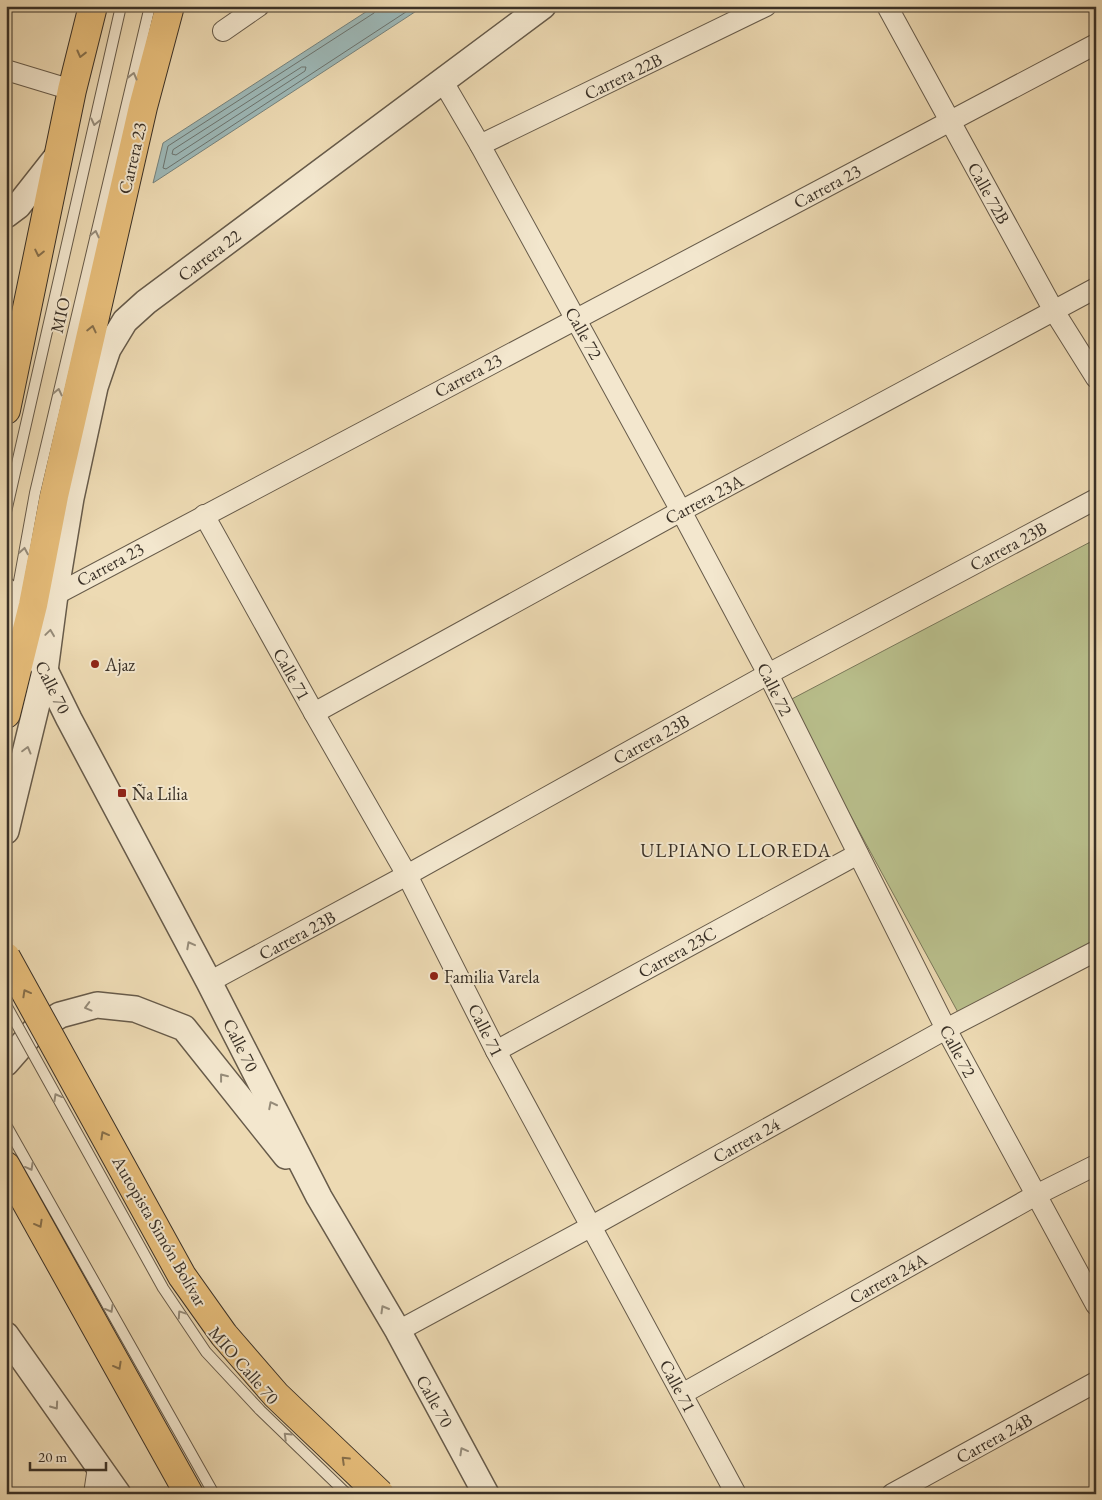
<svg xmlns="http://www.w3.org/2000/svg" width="1102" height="1500" viewBox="0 0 1102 1500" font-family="'EB Garamond',serif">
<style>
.green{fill:#b9bf8c;stroke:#7a785a}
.water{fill:#9db8b7;stroke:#75827d}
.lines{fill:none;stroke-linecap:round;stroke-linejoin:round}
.shore{stroke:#6c746f;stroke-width:1}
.service-casing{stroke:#675b4a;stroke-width:12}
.minor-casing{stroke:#675b4a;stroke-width:22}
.tertiary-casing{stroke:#675b4a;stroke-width:28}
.primary-casing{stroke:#3a3127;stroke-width:30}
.trunk-casing{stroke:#3a3127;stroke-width:30}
.service{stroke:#f3e7ce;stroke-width:10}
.minor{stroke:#f3e7ce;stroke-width:20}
.tertiary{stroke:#f3e7ce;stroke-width:25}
.primary{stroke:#e6bd7a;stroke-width:28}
.trunk{stroke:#e6bd7a;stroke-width:28}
.service-bridge-casing{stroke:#675b4a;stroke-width:12;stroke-linecap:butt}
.trunk-bridge-casing{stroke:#3a3127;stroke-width:30;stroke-linecap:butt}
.service-bridge{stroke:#f3e7ce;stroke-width:10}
.trunk-bridge{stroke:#e6bd7a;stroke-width:28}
.oneway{stroke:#87704c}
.oneway2{stroke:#968c7a}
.poi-dot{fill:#8f2418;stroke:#f3e7ce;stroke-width:2}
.labels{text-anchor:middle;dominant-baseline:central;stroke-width:4;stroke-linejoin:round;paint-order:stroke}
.street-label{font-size:18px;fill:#3a3127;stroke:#f3e7ce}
.poi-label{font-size:18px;fill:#3a3127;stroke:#f3e7ce;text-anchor:start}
.neighbourhood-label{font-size:19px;letter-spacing:1px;fill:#3a3127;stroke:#f3e7ce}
</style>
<rect width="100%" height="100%" fill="#eddab3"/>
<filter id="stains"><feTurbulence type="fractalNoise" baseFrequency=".004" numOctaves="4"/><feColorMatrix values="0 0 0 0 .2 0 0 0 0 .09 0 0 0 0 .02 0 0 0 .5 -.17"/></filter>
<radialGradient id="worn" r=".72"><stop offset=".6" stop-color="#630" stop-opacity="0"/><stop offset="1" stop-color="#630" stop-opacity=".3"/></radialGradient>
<path class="green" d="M1096,539V943L960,1016L788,701Z"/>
<path class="water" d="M375,6H424L153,183L163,143Z"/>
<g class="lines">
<g class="shore">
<path d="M377,6L374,13L168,146L163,168L166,169L415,6"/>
<path d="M302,67H306L305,71L176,155L172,154L173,150Z"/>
</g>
<defs>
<g id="service">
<path d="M6,512L121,6"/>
<path d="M16,598L35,493L150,6"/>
<path d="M6,633L12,612"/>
<path d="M6,1125L214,1494"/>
</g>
<g id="minor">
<path d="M887,6L1054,311L1096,378"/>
<path d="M223,31L259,6"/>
<path d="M6,70L72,90"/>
<path d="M442,80L480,145L681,511L768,674L946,1029L1096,1305"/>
<path d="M480,145L766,6"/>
<path d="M204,515L314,713L407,875L496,1051L736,1494"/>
<path d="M55,595L1096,44"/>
<path d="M314,713L681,511L1096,288"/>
<path d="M209,982L407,875L768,674L1096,499"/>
<path d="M496,1051L858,854"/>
<path d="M398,1331L592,1226L946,1029L1096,951"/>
<path d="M682,1394L1036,1195L1096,1165"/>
<path d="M94,1494L98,1467"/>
<path d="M892,1494L1096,1382"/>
</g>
<g id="tertiary">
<path d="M6,215L18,206L59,154"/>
<path d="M6,591L69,719L209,982L319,1197L398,1331L486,1494"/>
<path d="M33,605L55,595L71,498L95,387L108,349L125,321L146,302L543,6"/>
<path d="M6,831L45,671L55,595"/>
<path d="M6,1063L34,1031L60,1015L97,1005L135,1009L184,1028L286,1156"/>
<path d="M6,1335L118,1494"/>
</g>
<g id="primary">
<path d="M6,410L72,90L93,6"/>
<path d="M6,714L33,605L54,496L143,107L170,6"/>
</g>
<path id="trunk" d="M6,1166L189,1494"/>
</defs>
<use href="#service" class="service-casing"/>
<use href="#minor" class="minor-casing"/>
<use href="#tertiary" class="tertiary-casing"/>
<use href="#primary" class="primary-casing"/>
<use href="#trunk" class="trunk-casing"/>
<use href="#service" class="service"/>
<use href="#minor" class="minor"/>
<use href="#tertiary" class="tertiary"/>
<use href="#primary" class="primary"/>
<use href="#trunk" class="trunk"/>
<defs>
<path id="service-bridge" d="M6,1005L163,1288L206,1352L260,1410L347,1494"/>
<path id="trunk-bridge" d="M6,957L182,1276L224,1335L276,1395L380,1494"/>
</defs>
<use href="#service-bridge" class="service-bridge-casing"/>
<use href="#trunk-bridge" class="trunk-bridge-casing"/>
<use href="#service-bridge" class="service-bridge"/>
<use href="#trunk-bridge" class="trunk-bridge"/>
</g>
<defs><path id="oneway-chevron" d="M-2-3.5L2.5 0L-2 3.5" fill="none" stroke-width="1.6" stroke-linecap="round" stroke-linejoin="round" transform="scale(1.25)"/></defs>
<g class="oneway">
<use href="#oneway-chevron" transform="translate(81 54) rotate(104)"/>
<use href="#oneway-chevron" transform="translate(39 253) rotate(102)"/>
<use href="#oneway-chevron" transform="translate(92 329) rotate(-77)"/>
<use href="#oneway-chevron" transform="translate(26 993) rotate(-119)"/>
<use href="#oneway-chevron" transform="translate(104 1135) rotate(-119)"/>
<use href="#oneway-chevron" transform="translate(39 1224) rotate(61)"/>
<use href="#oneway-chevron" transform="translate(118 1366) rotate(61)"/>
<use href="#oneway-chevron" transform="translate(345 1460) rotate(-136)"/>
</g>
<g class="oneway2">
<use href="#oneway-chevron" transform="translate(133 76) rotate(-76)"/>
<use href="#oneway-chevron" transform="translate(95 122) rotate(103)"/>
<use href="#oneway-chevron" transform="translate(95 234) rotate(-77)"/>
<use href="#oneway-chevron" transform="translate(58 392) rotate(-77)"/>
<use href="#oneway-chevron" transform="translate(24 551) rotate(-80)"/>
<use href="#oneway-chevron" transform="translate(50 633) rotate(-82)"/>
<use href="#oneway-chevron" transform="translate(27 750) rotate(-75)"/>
<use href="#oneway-chevron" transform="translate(190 945) rotate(-118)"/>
<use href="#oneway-chevron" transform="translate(88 1007) rotate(165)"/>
<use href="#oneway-chevron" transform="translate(223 1077) rotate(-128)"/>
<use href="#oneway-chevron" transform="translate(57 1097) rotate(-119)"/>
<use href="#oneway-chevron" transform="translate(272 1105) rotate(-117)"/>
<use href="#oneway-chevron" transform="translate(30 1167) rotate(61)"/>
<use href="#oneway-chevron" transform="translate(110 1309) rotate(61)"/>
<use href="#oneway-chevron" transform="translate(384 1309) rotate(-120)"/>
<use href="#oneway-chevron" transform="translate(181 1314) rotate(-124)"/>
<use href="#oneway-chevron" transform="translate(55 1406) rotate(55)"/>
<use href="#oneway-chevron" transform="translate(287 1436) rotate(-136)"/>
<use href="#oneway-chevron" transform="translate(463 1451) rotate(-119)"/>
</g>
<g class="poi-dot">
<circle cx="95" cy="664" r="5"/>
<rect x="117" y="788" width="10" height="10" rx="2.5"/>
<circle cx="434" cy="976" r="5"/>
</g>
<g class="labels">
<g class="street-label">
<text transform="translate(623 76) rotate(-26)">Carrera 22B</text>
<text transform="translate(132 158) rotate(-77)">Carrera 23</text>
<text transform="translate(827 186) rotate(-28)">Carrera 23</text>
<text transform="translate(989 193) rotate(61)">Calle 72B</text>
<text transform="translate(209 255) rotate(-37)">Carrera 22</text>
<text transform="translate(60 315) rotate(-77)">MIO</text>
<text transform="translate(584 333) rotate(61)">Calle 72</text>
<text transform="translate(468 375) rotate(-28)">Carrera 23</text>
<text transform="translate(704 499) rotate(-28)">Carrera 23A</text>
<text transform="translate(1008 546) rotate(-28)">Carrera 23B</text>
<text transform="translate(110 564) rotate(-28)">Carrera 23</text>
<text transform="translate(292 674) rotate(61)">Calle 71</text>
<text transform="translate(53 687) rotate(63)">Calle 70</text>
<text transform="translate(775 689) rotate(63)">Calle 72</text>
<text transform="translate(651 739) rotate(-29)">Carrera 23B</text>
<text transform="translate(297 935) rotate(-28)">Carrera 23B</text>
<text transform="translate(677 952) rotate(-29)">Carrera 23C</text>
<text transform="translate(486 1030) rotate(63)">Calle 71</text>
<text transform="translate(241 1045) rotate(63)">Calle 70</text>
<text transform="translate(958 1051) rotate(62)">Calle 72</text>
<text transform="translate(746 1140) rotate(-29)">Carrera 24</text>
<text transform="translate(160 1231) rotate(60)">Autopista Simón Bolívar</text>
<text transform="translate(888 1278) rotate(-29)">Carrera 24A</text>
<text transform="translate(244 1365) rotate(49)">MIO Calle 70</text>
<text transform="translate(678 1386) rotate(62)">Calle 71</text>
<text transform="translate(435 1401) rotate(61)">Calle 70</text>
<text transform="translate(994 1438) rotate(-29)">Carrera 24B</text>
</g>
<g class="poi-label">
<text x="105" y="664">Ajaz</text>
<text x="132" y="793">Ña Lilia</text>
<text x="444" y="976">Familia Varela</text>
</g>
<g class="neighbourhood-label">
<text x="736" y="850">ULPIANO LLOREDA</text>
</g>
</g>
<rect width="1102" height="1500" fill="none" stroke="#eddab3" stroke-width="25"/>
<rect x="8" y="8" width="1087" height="1485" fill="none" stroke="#3a3127" stroke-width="2.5"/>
<rect x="12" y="12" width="1077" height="1475" fill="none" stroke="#3a3127"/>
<path d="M30 1462v8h76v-8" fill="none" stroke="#3a3127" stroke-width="2.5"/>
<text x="38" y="1462" font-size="15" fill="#3a3127" stroke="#f3e7ce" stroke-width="4" paint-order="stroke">20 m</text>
<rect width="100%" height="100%" filter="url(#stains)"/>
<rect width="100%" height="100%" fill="url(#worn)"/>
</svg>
